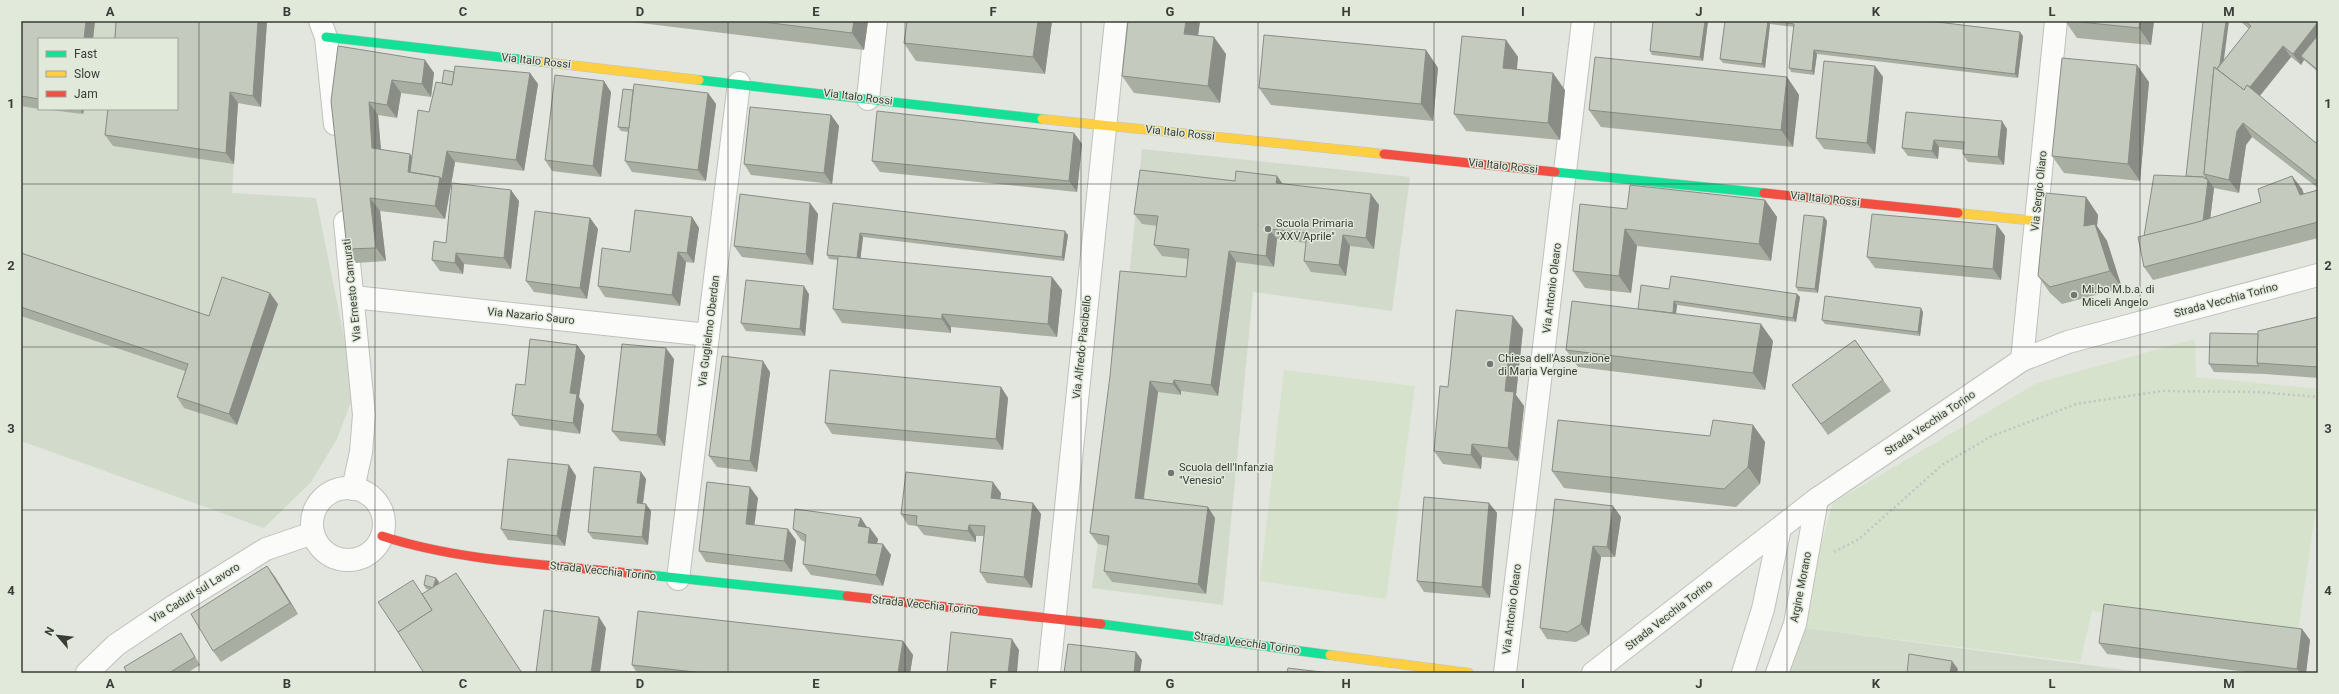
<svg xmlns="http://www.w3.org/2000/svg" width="2339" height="694" viewBox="0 0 2339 694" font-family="Roboto,sans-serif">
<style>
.built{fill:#d2dacc;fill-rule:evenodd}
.green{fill:#d6e2cc}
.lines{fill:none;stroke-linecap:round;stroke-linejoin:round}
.street-casing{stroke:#bfc2bc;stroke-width:24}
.fast-casing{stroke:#bfc2bc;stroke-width:10}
.slow-casing{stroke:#bfc2bc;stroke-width:10}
.jam-casing{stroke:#bfc2bc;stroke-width:10}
.path{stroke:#c3c5c2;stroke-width:2.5;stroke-dasharray:2 3;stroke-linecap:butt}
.street{stroke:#fbfbfa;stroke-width:22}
.fast{stroke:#16e098;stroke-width:9}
.slow{stroke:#ffcf43;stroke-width:9}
.jam{stroke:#f24e42;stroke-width:9}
.wall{fill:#a9aea3}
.shaded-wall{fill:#898d85}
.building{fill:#c4cabe;stroke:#898d85}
.grid{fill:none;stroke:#3a3d37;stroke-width:1;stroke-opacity:0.55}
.poi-dot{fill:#757871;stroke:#e1e9db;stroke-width:1.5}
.labels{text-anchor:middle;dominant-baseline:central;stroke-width:3;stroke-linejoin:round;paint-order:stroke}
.street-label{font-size:11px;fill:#3a3d37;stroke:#e1e9db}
.poi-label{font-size:11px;fill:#3a3d37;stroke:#e1e9db;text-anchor:start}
.neatline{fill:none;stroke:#3a3d37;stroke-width:1.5}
.grid-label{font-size:13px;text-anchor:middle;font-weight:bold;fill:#3a3d37}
</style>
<rect width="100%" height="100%" fill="#e2e6de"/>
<g class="built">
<path d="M21,21H267L261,107L238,103L232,193L316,198L355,391L337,439L311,482L264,528L21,441ZM39,39H177V109H39Z"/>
<path d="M1142,149L1410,177L1392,311L1253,292L1223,605L1092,588L1118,387Z"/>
<path d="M1798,627L2149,673H1776Z"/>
</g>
<g class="green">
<path d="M2195,339L2196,377L2318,389V494L2297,638L2092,611L2080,662L1798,627L1833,503L2037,383Z"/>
<path d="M1284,370L1415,386L1386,599L1260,581Z"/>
</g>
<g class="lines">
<defs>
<g id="street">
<path d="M320,21L326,37L335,124"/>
<path d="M868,99L876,21"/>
<path d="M345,222L364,415L361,452L353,489"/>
<path d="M353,297L708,335"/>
<path d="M2022,360L2056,21"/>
<circle cx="348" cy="524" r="36"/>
<path d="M678,579L739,83"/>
<path d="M87,673L116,645L174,606L266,549L313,533"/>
<path d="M1049,673L1116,21"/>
<path d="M1505,673L1583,21"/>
<path d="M1593,673L1817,499L2022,360L2068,342L2318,275"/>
<path d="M1743,673L1763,609L1780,528"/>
<path d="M1777,673L1795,624L1817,499"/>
</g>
<g id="fast">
<path d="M326,37L543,62"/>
<path d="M699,80L1042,119"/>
<path d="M1555,172L1764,193"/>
<path d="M649,575L847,596"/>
<path d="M1101,624L1330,655"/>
</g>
<g id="slow">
<path d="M543,62L699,80"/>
<path d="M1042,119L1384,154"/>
<path d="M1958,213L2036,221"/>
<path d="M1330,655L1469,673"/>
</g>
<g id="jam">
<path d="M1384,154L1555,172"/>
<path d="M1764,193L1958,213"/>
<path d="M382,536C464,563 562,565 649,575"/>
<path d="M847,596L1101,624"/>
</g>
</defs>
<use href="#street" class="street-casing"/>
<use href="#fast" class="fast-casing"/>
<use href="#slow" class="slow-casing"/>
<use href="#jam" class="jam-casing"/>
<path class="path" d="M1834,552L1859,539L1942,465L1992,436L2076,404L2162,391L2258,392L2318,397"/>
<use href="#street" class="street"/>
<use href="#fast" class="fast"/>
<use href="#slow" class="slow"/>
<use href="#jam" class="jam"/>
</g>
<g class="wall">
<path d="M21,21H95L93,39H39V109L21,106Z"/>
<path d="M116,21H267L261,107L238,103L234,164L113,146L105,135Z"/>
<path d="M624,21H868L864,50Z"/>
<path d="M1052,21L1045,74L916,61L904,43Z"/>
<path d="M1200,21L1198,35L1226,54L1220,103L1134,93L1122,76Z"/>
<path d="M1653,21H1708L1703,61L1652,55L1650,51Z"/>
<path d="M1725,21H1929L2023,36L2018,78L1817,54L1814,75L1791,72L1789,68L1794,27L1770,24L1765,68L1723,63L1720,59Z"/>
<path d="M2065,21H2154L2151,45L2077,38Z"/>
<path d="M2240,21H2318V72L2304,60L2301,65L2291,57L2260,96L2316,143L2318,140V188L2252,137L2246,145L2239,193L2214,188L2210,219L2261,202L2292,176L2302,189L2304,194L2318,190V238L2153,280L2144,267V236L2186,176L2224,60L2249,29Z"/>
<path d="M1506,40L1518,57L1517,69L1565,90L1560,140L1466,131L1454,114Z"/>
<path d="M1426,50L1438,68L1433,121L1271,105L1259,88Z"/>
<path d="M425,60L434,73L431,97L401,93L397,118L378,115L381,150L410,154L412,157L429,112L442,83L454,72L530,73L538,84L524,171L455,162L445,219L380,211L386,261L356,263L347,249L331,101Z"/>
<path d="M1875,66L1883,77L1875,154L1824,149L1816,138Z"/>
<path d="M1787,77L1799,95L1793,147L1601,127L1589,110Z"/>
<path d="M2149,82L2140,181L2064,173L2052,156Z"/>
<path d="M611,92L601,177L552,171L545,160Z"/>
<path d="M708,93L716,104L706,181L632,172L625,161L628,132L621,131L618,127Z"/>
<path d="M42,109H84L83,114Z"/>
<path d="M1906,112L2007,129L2004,165L1968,162L1963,154L1964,150L1939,147L1938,159L1908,156L1902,148Z"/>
<path d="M831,115L839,126L832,184L751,175L744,164Z"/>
<path d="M1074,133L1082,144L1077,192L880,172L872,161Z"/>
<path d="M1277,176L1282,184L1379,205L1374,249L1350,246L1346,276L1311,272L1304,261L1306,243L1277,239L1274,267L1236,262L1218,396L1181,391V395L1158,392L1144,499L1215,518L1206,594L1112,582L1104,571L1108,546L1098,544L1090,533L1186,277L1188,259L1162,256L1154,245L1157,226L1142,224L1134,214L1235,181Z"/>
<path d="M2086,197L2098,215L2097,226L2107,241L2122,288L2062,304L2050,293L2038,276Z"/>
<path d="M1765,200L1777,217L1771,261L1637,246L1631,293L1585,288L1573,271L1627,209Z"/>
<path d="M519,201L511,269L464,264L463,274L440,271L432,260L446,243Z"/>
<path d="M810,203L818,214L813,265L742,257L734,246Z"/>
<path d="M833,203L1068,235L1064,261L863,237L860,259L1052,277L1062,290L1057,337L951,327V333L842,323L833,309L838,260L829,259L827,255Z"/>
<path d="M692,217L699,228L694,263L686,262L680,306L605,297L598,286L630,252Z"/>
<path d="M1824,217L1827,221L1818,293L1798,291L1796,287Z"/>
<path d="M590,218L598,229L587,299L534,292L526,281Z"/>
<path d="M1997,225L2005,236L2001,280L1875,268L1867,257Z"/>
<path d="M21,253L209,316L278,304L237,425L184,408L177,397L185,371L21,316Z"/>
<path d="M1669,289L1797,294L1800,297L1796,322L1677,305L1676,314L1773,341L1765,390L1578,367L1566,350L1638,309Z"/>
<path d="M809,294L805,336L746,331L741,323Z"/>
<path d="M1923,312L1920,336L1825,324L1822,320Z"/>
<path d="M2318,317V378L2265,374L2214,372L2209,364Z"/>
<path d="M1523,329L1516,395L1524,406L1518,461L1482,457L1481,469L1443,464L1434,451L1448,387Z"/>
<path d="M1855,340L1891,391L1828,435L1792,385Z"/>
<path d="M577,345L585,356L579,397L584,405L580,434L520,426L512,415L525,385Z"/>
<path d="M674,359L665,446L620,441L612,431Z"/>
<path d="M770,372L757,472L717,467L709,456Z"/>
<path d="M1001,387L1008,398L1003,450L832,434L825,423Z"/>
<path d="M1753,425L1765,442L1760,484L1736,507L1564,488L1552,471L1710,436Z"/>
<path d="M569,465L576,476L565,546L508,540L501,529Z"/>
<path d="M641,472L646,479L643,503L651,511L648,545L593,539L588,532Z"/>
<path d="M1001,493L1000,499L1033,503L1041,514L1032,588L987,583L980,572L984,536H976V542L924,535L917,526L908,525L901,514Z"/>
<path d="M758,498L754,525L796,540L792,572L706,562L699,551Z"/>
<path d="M1489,503L1497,513L1490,598L1424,592L1417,581Z"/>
<path d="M1613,506L1621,517L1615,557H1601L1589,635L1576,642L1547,639L1540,628Z"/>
<path d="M861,518L867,527L878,539L877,543L891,555L883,586L811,575L803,564L805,542L801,540L793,529Z"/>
<path d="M267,566L275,577L298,614L221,662L213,651Z"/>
<path d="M436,578L439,582L438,584L465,587L522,673H424L423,594L430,590L426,589L424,585Z"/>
<path d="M2302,629L2310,640L2306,673H2254L2107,654L2099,643Z"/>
<path d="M186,641L200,665L187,673H127Z"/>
<path d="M903,641L913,655L910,673H637L632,665Z"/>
</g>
<g class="shaded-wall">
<path d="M86,21H95L93,39H84Z"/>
<path d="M258,21H267L261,107L253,96Z"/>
<path d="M854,21H868L864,50L852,33Z"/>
<path d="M1038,21H1052L1045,74L1033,57Z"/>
<path d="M1186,21H1200L1196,51L1184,34Z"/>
<path d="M1705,21H1708L1703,61L1700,57Z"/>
<path d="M1768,21L1770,24L1765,68L1762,64Z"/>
<path d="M2140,21H2154L2151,45L2139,28Z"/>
<path d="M2226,21H2229L2222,74L2219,72Z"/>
<path d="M2318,22V43L2301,56L2304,60L2301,65L2293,54Z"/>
<path d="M2020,32L2023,36L2018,78L2015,74Z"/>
<path d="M1214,37L1226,54L1220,103L1208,86Z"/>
<path d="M1506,40L1518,57L1515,85L1503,68Z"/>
<path d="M2283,46L2291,57L2253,104L2245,93Z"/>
<path d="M1426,50L1438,68L1433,121L1421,104Z"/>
<path d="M1814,50L1817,54L1814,75L1812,71Z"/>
<path d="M425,60L434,73L431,97L422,84Z"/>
<path d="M2137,65L2149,82L2140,181L2128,164Z"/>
<path d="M1875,66L1883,77L1875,154L1867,143Z"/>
<path d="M530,73L538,84L524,171L516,160Z"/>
<path d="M1553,73L1565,90L1560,140L1548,123Z"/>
<path d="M1787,77L1799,95L1793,147L1781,130Z"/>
<path d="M392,80L401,93L397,118L387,105Z"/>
<path d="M604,81L611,92L601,177L593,166Z"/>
<path d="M230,92L238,103L234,164L226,153Z"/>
<path d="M708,93L716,104L706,181L698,170Z"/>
<path d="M369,102L378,115L382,162L372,148Z"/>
<path d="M80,109H84L83,114Z"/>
<path d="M831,115L839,126L832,184L824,173Z"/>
<path d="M2002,121L2007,129L2004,165L1998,157Z"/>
<path d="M2243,123L2252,137L2246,145L2239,193L2229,180L2237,131Z"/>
<path d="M1074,133L1082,144L1077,192L1069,181Z"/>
<path d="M1934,140L1939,147L1938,159L1932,151Z"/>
<path d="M447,151L455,162L445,219L435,206L440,177Z"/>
<path d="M410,154L419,167L418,176L408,172Z"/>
<path d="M1277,176L1285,187L1276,183Z"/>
<path d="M2292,176L2302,189L2309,209L2300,195Z"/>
<path d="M2206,177L2214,188L2208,236L2203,228Z"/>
<path d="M511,190L519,201L511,269L504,258Z"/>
<path d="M1371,194L1379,205L1374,249L1366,238Z"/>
<path d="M2086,197L2098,215L2097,226L2107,241L2122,288L2110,271L2084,226Z"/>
<path d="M370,198L380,211L386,261L376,248Z"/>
<path d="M1765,200L1777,217L1771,261L1759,244Z"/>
<path d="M810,203L818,214L813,265L806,254Z"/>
<path d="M692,217L699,228L694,263L687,253Z"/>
<path d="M1824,217L1827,221L1818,293L1815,289Z"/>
<path d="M590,218L598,229L587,299L580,288Z"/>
<path d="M1997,225L2005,236L2001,280L1993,269Z"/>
<path d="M1269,229L1277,239L1274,267L1266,256Z"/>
<path d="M1625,229L1637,246L1631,293L1619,276Z"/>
<path d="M1065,231L1068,235L1064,261L1062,257Z"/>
<path d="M860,233L863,237L860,263L857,259Z"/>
<path d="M1343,235L1350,246L1346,276L1339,265Z"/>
<path d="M1229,251L1236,262L1218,396L1211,385Z"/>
<path d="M678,252L686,262L680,306L672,295Z"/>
<path d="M456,253L464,264L463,274L455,263Z"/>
<path d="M1052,277L1062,290L1057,337L1048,324Z"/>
<path d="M804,286L809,294L805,336L800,329Z"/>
<path d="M270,293L278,304L237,425L229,414Z"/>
<path d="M1797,294L1800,297L1796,322L1793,318Z"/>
<path d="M1674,301L1677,305L1675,319L1672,315Z"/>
<path d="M1921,308L1923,312L1920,336L1918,332Z"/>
<path d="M942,314L951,327V333L942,319Z"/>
<path d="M1513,316L1523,329L1516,395L1524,406L1518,461L1508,448L1505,391Z"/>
<path d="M1761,324L1773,341L1765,390L1753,373Z"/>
<path d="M577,345L585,356L579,397L584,405L580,434L573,423L570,393Z"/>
<path d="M666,348L674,359L665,446L657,435Z"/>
<path d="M763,361L770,372L757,472L750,461Z"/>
<path d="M1174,380L1181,391V395L1173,384Z"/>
<path d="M1150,381L1158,392L1142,509L1135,498Z"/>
<path d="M1001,387L1008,398L1003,450L996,439Z"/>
<path d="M1753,425L1765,442L1760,484L1748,467Z"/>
<path d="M1472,444L1482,457L1481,469L1471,455Z"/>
<path d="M569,465L576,476L565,546L557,536Z"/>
<path d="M641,472L646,479L642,510L637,503Z"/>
<path d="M993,482L1001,493L999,509L991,498Z"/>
<path d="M750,487L758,498L753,535L746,524Z"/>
<path d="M1033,503L1041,514L1032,588L1024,577Z"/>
<path d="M1489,503L1497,513L1490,598L1482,587Z"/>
<path d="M646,504L651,511L648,545L642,537Z"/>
<path d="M1613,506L1621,517L1615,557L1607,547Z"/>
<path d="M1208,507L1215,518L1206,594L1198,584Z"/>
<path d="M861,518L868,529L858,526Z"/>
<path d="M969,525L976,536V542L968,531Z"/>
<path d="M870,528L878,539L875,554L868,543Z"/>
<path d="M788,529L796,540L792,572L784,561Z"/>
<path d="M883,544L891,555L883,586L876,575Z"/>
<path d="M1593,546L1601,557L1589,635L1581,624Z"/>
<path d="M267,566L275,577L298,614L290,603Z"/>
<path d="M456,573L465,587L522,673Z"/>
<path d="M436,578L439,582L436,592L433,588Z"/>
<path d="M599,617L606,628L600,673H591Z"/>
<path d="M2302,629L2310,640L2306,673H2300L2297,669Z"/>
<path d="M1012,639L1019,650L1017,673H1008Z"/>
<path d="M903,641L913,655L910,673H898Z"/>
<path d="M1136,652L1142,660L1140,673H1134Z"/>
<path d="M1952,661L1958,669L1957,673H1950Z"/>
</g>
<g class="building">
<path d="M21,21H86L84,39H39V99L21,96Z"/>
<path d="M116,21H258L253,96L230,92L226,153L105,135L108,109H177V39H115Z"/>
<path d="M755,21H854L852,33Z"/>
<path d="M907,21H1038L1033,57L904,43Z"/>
<path d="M1128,21H1186L1184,34L1214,37L1208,86L1122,76Z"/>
<path d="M1653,21H1705L1700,57L1650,51Z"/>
<path d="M1725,21H1768L1762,64L1720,59Z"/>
<path d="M1773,21H1929L2020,32L2015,74L1814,50L1812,71L1789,68L1794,24Z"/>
<path d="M2070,21H2140L2139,28Z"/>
<path d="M2203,21H2226L2220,64L2217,69L2214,67L2204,174L2206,177V179L2203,177L2186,176Z"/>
<path d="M2245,21H2318V22L2293,54L2283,46L2250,87L2247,85L2244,90L2217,69L2251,26Z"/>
<path d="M1264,35L1426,50L1421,104L1259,88Z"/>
<path d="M2318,35V70L2301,56Z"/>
<path d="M1462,36L1506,40L1503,68L1553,73L1548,123L1454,114Z"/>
<path d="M338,46L425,60L422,84L392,80L387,105L369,102L372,148L410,154L408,172L440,177L435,206L370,198L376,248L347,249L331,101Z"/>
<path d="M1595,57L1787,77L1781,130L1589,110Z"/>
<path d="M2062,58L2137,65L2128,164L2052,156Z"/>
<path d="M1824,61L1875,66L1867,143L1816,138Z"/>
<path d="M455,66L530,73L516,160L447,151L442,179L440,177L410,172L418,110L429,112L436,82L452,85Z"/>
<path d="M2214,67L2244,90L2247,85L2316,143L2318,140V182L2243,123L2237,131L2229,180L2204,174Z"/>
<path d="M444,70L454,72L452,85L442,83Z"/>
<path d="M555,75L604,81L593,166L545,160Z"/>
<path d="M634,84L708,93L698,170L625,161Z"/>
<path d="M623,89L633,90L629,128L618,127Z"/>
<path d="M750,107L831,115L824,173L744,164Z"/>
<path d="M877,111L1074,133L1069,181L872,161Z"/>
<path d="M1906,112L2002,121L1998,157L1963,154L1964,142L1934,140L1932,151L1902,148Z"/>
<path d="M1140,170L1235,181L1236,171L1277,176L1276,183L1371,194L1366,238L1343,235L1339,265L1304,261L1307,233L1269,229L1266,256L1229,251L1211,385L1174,380L1173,384L1150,381L1135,498L1208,507L1198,584L1104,571L1109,536L1090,533L1110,376L1120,271L1186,277L1189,249L1154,245L1158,216L1134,214Z"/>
<path d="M2154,175L2203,177L2208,180L2203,221L2144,236Z"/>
<path d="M2292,176L2300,195L2318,190V222L2144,267L2138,237L2198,222L2261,202L2258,189Z"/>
<path d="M452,183L511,190L504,258L456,253L455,263L432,260L434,241L446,243Z"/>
<path d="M1630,185L1765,200L1759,244L1625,229L1619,276L1573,271L1580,204L1627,209Z"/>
<path d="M2046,193L2086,197L2084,226L2095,224L2110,271L2050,287L2038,276Z"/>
<path d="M740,194L810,203L806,254L734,246Z"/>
<path d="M833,203L1065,231L1062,257L860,233L857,258L827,255Z"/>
<path d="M635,210L692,217L687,253L678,252L672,295L598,286L602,248L630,252Z"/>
<path d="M535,211L590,218L580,288L526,281Z"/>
<path d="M1872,214L1997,225L1993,269L1867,257Z"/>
<path d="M1804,215L1824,217L1815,289L1796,287Z"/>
<path d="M21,253L209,316L222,277L270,293L229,414L177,397L188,364L21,307Z"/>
<path d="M838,256L1052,277L1048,324L942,314V319L833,309Z"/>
<path d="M1671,276L1797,294L1793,318L1674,301L1673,313L1638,309L1641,285L1669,289Z"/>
<path d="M746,280L804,286L800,329L741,323Z"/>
<path d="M1825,296L1921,308L1918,332L1822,320Z"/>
<path d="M1572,301L1761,324L1753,373L1566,350Z"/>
<path d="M1456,310L1513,316L1505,391L1514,392L1508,448L1472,444L1471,455L1434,451L1440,386L1448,387Z"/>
<path d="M2318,317V367L2257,363L2258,331Z"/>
<path d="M2210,333L2258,334L2257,363L2259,366L2209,364Z"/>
<path d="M530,339L577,345L570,393L577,394L573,423L512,415L516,384L525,385Z"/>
<path d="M1855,340L1883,380L1821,424L1792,385Z"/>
<path d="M622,344L666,348L657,435L612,431Z"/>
<path d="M722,356L763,361L750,461L709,456Z"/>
<path d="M830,370L1001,387L996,439L825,423Z"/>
<path d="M1558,420L1710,436L1713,420L1753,425L1748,467L1724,489L1552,471Z"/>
<path d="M508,459L569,465L557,536L501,529Z"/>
<path d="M594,467L641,472L637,503L646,504L642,537L588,532Z"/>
<path d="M906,472L993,482L991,498L1033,503L1024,577L980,572L985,526L969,525L968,531L916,525L917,516L901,514Z"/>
<path d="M707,482L750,487L746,524L788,529L784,561L699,551Z"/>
<path d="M1424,497L1489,503L1482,587L1417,581Z"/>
<path d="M1555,499L1613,506L1607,547L1593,546L1581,624L1568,632L1540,628Z"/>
<path d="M795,509L861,518L858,526L870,528L868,543L883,544L876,575L803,564L806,535L793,529Z"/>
<path d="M267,566L290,603L213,651L191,614Z"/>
<path d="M456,573L522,673H424L398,632L432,610L422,594Z"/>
<path d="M426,575L436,578L433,588L424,585Z"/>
<path d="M413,580L432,610L398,632L378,602Z"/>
<path d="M2104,604L2302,629L2297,669L2099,643Z"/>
<path d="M544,610L599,617L591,673H536Z"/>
<path d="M638,611L903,641L898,673H704L632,665Z"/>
<path d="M951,632L1012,639L1008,673H947Z"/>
<path d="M181,633L195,657L169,673H127L124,667Z"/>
<path d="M1068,644L1136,652L1134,673H1064Z"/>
<path d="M1909,654L1952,661L1950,673H1907Z"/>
<path d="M1288,668L1329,673H1287Z"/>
</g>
<path class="grid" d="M199,21V673M375,21V673M552,21V673M728,21V673M905,21V673M1081,21V673M1258,21V673M1434,21V673M1611,21V673M1787,21V673M1964,21V673M2140,21V673M21,184H2318M21,347H2318M21,510H2318"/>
<g class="poi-dot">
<circle cx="1268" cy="229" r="4"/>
<circle cx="2074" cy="295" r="4"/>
<circle cx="1490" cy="364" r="4"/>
<circle cx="1171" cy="473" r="4"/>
</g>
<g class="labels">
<g class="street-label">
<text transform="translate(536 61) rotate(6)">Via Italo Rossi</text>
<text transform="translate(858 97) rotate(7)">Via Italo Rossi</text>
<text transform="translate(1180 133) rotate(6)">Via Italo Rossi</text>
<text transform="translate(1503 166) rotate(6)">Via Italo Rossi</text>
<text transform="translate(2039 191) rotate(-84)">Via Sergio Oliaro</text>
<text transform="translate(1825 199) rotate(6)">Via Italo Rossi</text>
<text transform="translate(1552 288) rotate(-83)">Via Antonio Olearo</text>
<text transform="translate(352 290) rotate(-96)">Via Ernesto Camurati</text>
<text transform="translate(2226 300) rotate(-15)">Strada Vecchia Torino</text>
<text transform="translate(531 316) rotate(6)">Via Nazario Sauro</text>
<text transform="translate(709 331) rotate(-83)">Via Guglielmo Oberdan</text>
<text transform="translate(1082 347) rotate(-84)">Via Alfredo Piacibello</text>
<text transform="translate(1930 423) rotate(-34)">Strada Vecchia Torino</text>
<text transform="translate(603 571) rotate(6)">Strada Vecchia Torino</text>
<text transform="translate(1801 587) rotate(-79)">Argine Morano</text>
<text transform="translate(195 593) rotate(-32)">Via Caduti sul Lavoro</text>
<text transform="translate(925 605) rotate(6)">Strada Vecchia Torino</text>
<text transform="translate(1512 609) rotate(-83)">Via Antonio Olearo</text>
<text transform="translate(1669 615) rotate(-38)">Strada Vecchia Torino</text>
<text transform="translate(1247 643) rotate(8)">Strada Vecchia Torino</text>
</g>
<g class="poi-label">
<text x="1276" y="223">Scuola Primaria<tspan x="1276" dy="13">"XXV Aprile"</tspan></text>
<text x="2082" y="289">Mi.bo M.b.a. di<tspan x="2082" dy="13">Miceli Angelo</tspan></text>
<text x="1498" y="358">Chiesa dell'Assunzione<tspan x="1498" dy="13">di Maria Vergine</tspan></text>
<text x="1179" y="467">Scuola dell'Infanzia<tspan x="1179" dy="13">"Venesio"</tspan></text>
</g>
</g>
<rect width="2339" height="694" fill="none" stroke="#e1e9db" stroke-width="44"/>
<rect x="38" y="38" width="140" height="72" fill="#e1e9db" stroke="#9ea499"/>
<rect x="46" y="51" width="20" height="6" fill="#16e098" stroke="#9ea499"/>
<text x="74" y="58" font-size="12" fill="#3a3d37">Fast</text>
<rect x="46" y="71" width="20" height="6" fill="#ffcf43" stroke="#9ea499"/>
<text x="74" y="78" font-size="12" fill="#3a3d37">Slow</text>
<rect x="46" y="91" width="20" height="6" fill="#f24e42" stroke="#9ea499"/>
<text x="74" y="98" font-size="12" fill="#3a3d37">Jam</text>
<g transform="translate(58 636) rotate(298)" stroke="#e1e9db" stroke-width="3" paint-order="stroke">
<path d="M0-3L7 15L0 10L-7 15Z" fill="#3a3d37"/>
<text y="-6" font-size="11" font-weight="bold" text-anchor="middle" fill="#3a3d37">N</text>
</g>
<rect x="22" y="22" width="2295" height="650" class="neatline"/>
<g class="grid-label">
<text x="110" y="16">A</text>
<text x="287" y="16">B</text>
<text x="463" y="16">C</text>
<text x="640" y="16">D</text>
<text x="816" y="16">E</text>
<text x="993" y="16">F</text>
<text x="1170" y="16">G</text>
<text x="1346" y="16">H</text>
<text x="1523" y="16">I</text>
<text x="1699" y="16">J</text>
<text x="1876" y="16">K</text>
<text x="2052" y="16">L</text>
<text x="2229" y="16">M</text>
<text x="11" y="108">1</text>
<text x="2328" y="108">1</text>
<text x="11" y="270">2</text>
<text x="2328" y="270">2</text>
<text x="11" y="433">3</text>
<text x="2328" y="433">3</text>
<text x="11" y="595">4</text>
<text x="2328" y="595">4</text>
<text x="110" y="688">A</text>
<text x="287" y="688">B</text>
<text x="463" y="688">C</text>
<text x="640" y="688">D</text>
<text x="816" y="688">E</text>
<text x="993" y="688">F</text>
<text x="1170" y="688">G</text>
<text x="1346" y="688">H</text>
<text x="1523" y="688">I</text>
<text x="1699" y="688">J</text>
<text x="1876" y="688">K</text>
<text x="2052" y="688">L</text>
<text x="2229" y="688">M</text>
</g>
</svg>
